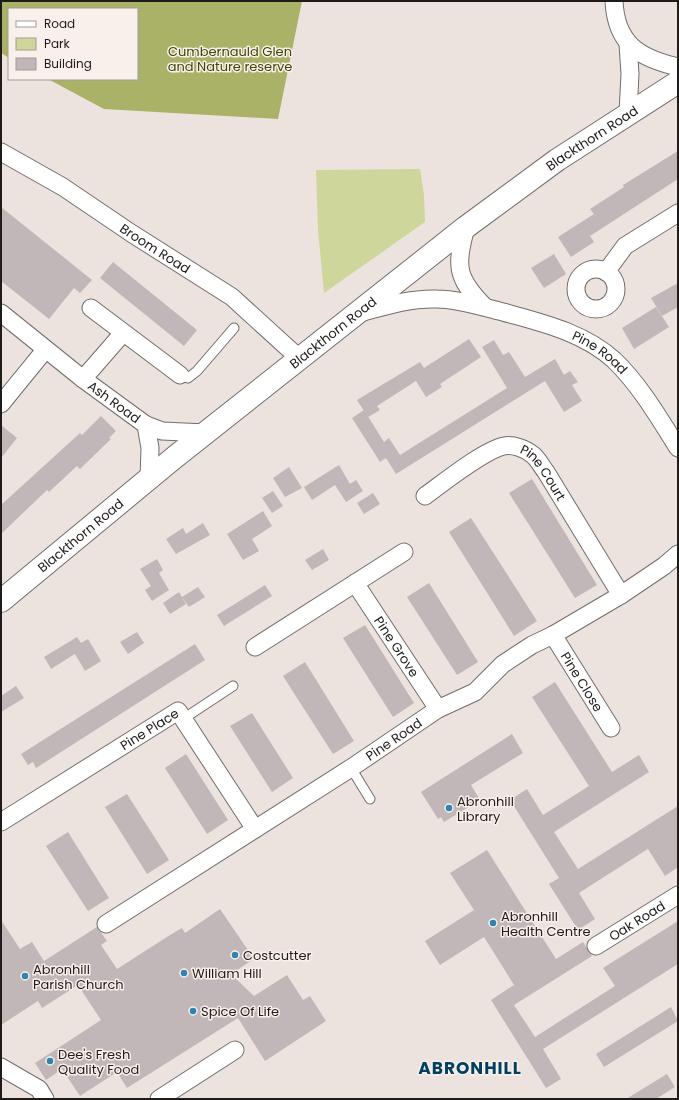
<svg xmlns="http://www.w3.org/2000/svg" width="679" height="1100" viewBox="0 0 679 1100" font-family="Poppins,sans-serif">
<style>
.green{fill:#ced69c}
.forest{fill:#a9b266}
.building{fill:#c2b7b8}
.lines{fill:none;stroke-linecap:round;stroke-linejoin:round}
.lane-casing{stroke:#756d69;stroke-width:11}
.street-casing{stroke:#756d69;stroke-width:19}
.secondary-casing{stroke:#756d69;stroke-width:24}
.lane{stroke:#fff;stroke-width:9}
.street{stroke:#fff;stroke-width:17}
.secondary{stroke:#fff;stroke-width:22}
.poi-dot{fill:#3083b3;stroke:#f9f0eb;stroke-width:1.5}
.labels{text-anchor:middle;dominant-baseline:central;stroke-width:3;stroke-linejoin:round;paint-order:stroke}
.park-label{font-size:13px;fill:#3f4407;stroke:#f9f0eb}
.street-label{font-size:13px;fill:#1e1b19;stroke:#f9f0eb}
.poi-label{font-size:13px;fill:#1e1b19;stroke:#f9f0eb;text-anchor:start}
.district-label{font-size:17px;font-weight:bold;letter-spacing:1px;fill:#004161;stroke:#f9f0eb}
</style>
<rect width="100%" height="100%" fill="#ece3de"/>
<path class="green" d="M420,169L424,195L425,222L324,293L318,230L316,170Z"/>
<path class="forest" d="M1,1H302L278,119L104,109L48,79H137V9H9V58L1,53Z"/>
<g class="building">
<path d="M678,151V179L590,236L594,242L571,257L558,237L594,214L590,209L624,187L623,185Z"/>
<path d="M1,207L92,280L80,293L74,288L49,319L1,281Z"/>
<path d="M554,254L566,274L544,288L531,268Z"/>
<path d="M113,262L197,330L184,346L100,278Z"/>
<path d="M678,283V307L662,316L651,298Z"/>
<path d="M656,307L669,327L634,349L622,328Z"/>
<path d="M469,339L481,357L440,384L442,387L426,397L416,381L377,406L380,410L368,417L357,400L420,362L424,368Z"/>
<path d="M494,340L503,355L509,352L525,377L555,359L564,375L570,371L578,382L572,385L582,401L564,412L545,381L396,474L386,458L380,462L352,418L364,410L384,442L389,438L400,455L507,388L482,347Z"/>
<path d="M101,416L116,431L109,438L111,439L80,469L77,466L49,492L47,490L1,534V505L80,433L82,435Z"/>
<path d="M1,425L17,438L1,458Z"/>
<path d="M339,465L350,484L356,480L363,491L346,502L335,485L312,500L304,487Z"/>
<path d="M289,467L302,488L285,497L273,478Z"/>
<path d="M532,479L597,585L575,598L509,493Z"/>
<path d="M273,491L283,506L272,513L262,498Z"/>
<path d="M373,493L380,504L364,514L357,503Z"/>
<path d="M263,511L272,526L252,539L259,551L243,560L227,534Z"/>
<path d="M471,518L537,621L514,636L449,532Z"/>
<path d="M203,523L210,535L176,554L166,539L183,528L186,534Z"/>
<path d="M323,549L329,560L312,570L305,560Z"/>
<path d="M157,559L163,570L159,573L169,590L152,601L145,590L151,586L140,569Z"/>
<path d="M429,583L478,662L457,675L407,597Z"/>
<path d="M265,585L272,596L224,626L217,615Z"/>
<path d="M198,587L205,597L189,607L182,597Z"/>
<path d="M179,592L186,604L170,614L163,603Z"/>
<path d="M365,625L414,703L393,717L343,638Z"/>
<path d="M137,632L144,643L128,654L120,642Z"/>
<path d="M77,637L81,643L88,639L101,661L85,671L75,654L51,669L44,657Z"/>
<path d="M195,644L205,660L36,768L33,762L28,765L21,754Z"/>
<path d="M305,662L354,741L333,754L283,676Z"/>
<path d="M555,682L612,772L639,755L649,772L554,832L578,869L678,806V867L665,876L648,849L643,852L579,893L595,919L578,930L549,884L559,878L510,800L527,789L543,815L589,786L532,697Z"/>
<path d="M16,686L24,698L1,712V696Z"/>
<path d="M252,713L293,778L272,792L230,726Z"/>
<path d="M512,734L523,753L471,785L480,800L444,822L441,817L438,819L421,792Z"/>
<path d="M186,754L228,820L207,834L165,768Z"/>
<path d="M127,794L169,860L147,874L105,807Z"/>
<path d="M68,832L109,898L88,911L46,846Z"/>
<path d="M487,850L556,959L583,942L592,956L514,1005L535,1037L615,986L603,968L678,921V964L543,1049L561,1079L546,1088L491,1000L514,985L484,937L440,965L425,941L474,910L450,873Z"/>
<path d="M220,909L254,959L231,974L254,996L287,975L303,1000L310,996L326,1021L265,1061L238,1018L127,1088L117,1072L80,1096L62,1069L46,1080L35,1063L101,1020L78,985L42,1008L38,1001L1,1025V920L20,949L32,942L44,961L97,927L107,941L101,945L117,969L170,935L182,928L185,933Z"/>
<path d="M671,1007L678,1021L604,1067L596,1054Z"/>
<path d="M667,1074L675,1087L656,1099H626Z"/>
</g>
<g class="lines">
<defs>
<g id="lane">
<path d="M180,375L188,378L197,371L234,328"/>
<path d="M183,719L233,686"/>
<path d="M351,768L370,799"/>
</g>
<g id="street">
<path d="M614,1C616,44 639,58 678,67"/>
<path d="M628,44L630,74L628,113"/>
<path id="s1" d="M1,152L63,187L131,233L232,297L300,359"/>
<path d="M466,227C456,266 455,277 485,307"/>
<circle cx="596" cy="289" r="20"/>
<path d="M606,272L625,246L678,213"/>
<path d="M91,308L180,375"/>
<path id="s2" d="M1,313L83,379L146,425L162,431L206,433"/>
<path id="s3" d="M360,313C385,306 411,298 437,299C459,299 482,307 503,312C542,323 583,332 614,360C640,385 659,418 678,448"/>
<path d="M83,379L123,333"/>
<path d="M1,404L45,350"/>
<path d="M146,425L150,448L149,478"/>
<path id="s4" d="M425,496C443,483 484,450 504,446C513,444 526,449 533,455C538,459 542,467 546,472L621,595"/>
<path id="s5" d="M355,583L438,709"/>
<path id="s6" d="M553,635L611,728"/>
<path d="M255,647L404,552"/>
<path id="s7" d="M1,822L178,711L255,829"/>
<path id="s8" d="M106,924L351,768L438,709L475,692L503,664L532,645L553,635L621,595L664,566L678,554"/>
<path id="s9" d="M596,946L678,895"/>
<path d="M1,1067L39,1089L45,1099"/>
<path d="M159,1099L235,1050"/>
</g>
<g id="secondary">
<path id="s10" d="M1,601L175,457L466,227L557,160L678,82"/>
</g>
</defs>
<use href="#lane" class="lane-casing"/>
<use href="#street" class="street-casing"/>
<use href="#secondary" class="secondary-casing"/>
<use href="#lane" class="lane"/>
<use href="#street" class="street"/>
<use href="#secondary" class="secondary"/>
</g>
<g class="poi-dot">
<circle cx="449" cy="808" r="4"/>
<circle cx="493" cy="923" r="4"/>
<circle cx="235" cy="955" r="4"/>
<circle cx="184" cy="973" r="4"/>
<circle cx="25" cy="976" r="4"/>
<circle cx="193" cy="1011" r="4"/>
<circle cx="50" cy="1061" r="4"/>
</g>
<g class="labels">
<g class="park-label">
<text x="230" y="51">Cumbernauld Glen<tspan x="230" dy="15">and Nature reserve</tspan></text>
</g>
<g class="street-label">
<text stroke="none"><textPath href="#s10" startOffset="751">Blackthorn Road</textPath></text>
<text stroke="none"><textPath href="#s1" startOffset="182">Broom Road</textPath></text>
<text stroke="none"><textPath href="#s10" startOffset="427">Blackthorn Road</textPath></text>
<text stroke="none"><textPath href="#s3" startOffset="252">Pine Road</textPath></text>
<text stroke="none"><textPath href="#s2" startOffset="144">Ash Road</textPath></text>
<text stroke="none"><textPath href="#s4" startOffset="145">Pine Court</textPath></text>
<text stroke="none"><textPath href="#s10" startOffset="103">Blackthorn Road</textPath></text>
<text stroke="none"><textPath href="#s5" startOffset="76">Pine Grove</textPath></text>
<text stroke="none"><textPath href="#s6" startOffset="55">Pine Close</textPath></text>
<text stroke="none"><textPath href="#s7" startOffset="175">Pine Place</textPath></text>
<text stroke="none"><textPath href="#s8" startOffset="342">Pine Road</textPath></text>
<text stroke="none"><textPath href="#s9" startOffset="48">Oak Road</textPath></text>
</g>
<g class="poi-label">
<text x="457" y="801">Abronhill<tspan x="457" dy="15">Library</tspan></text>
<text x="501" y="916">Abronhill<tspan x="501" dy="15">Health Centre</tspan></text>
<text x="243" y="955">Costcutter</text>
<text x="33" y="969">Abronhill<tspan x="33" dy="15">Parish Church</tspan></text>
<text x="192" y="973">William Hill</text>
<text x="201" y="1011">Spice Of Life</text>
<text x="58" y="1054">Dee's Fresh<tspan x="58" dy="15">Quality Food</tspan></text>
</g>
<g class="district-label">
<text x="470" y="1068">ABRONHILL</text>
</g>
</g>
<rect width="679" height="1100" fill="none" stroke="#1e1b19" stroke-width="4"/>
<rect x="8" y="8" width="130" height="72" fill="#f9f0eb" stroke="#a19b97"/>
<rect x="16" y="21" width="20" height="6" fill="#ffffff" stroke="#a19b97"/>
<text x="44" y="28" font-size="12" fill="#1e1b19">Road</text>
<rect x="16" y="38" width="20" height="12" fill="#ced69c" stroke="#a19b97"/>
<text x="44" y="48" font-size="12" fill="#1e1b19">Park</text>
<rect x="16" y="58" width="20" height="12" fill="#c2b7b8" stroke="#a19b97"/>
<text x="44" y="68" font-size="12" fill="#1e1b19">Building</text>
</svg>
